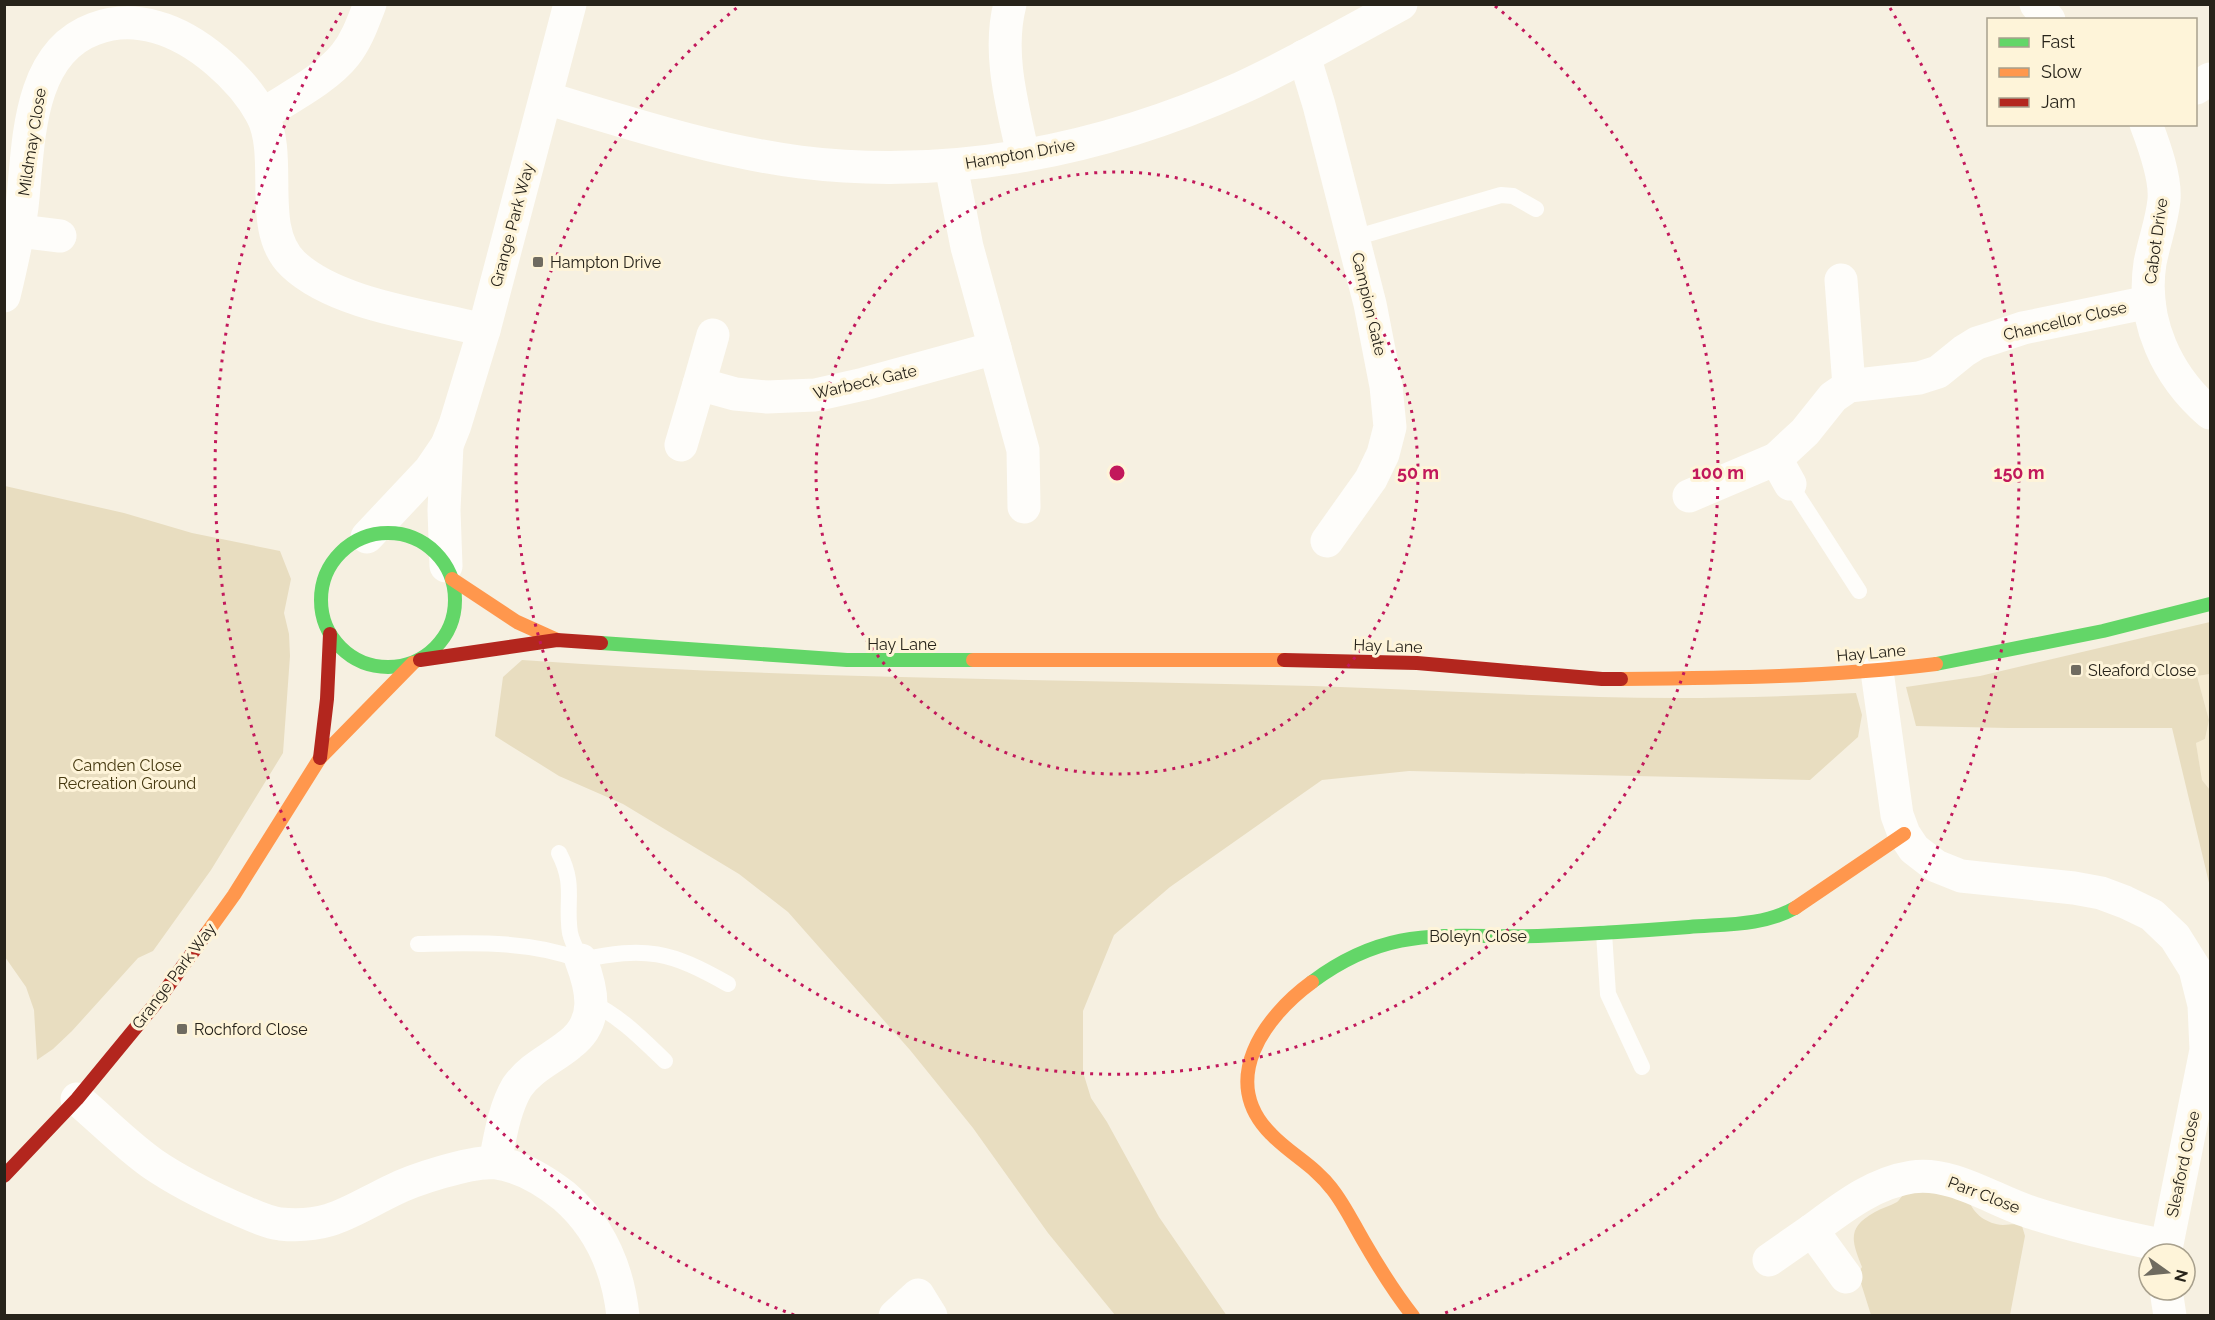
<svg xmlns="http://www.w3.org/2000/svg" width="2215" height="1320" viewBox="0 0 2215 1320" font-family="Raleway,sans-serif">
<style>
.built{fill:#f6ecd3}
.green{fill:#e8ddc0}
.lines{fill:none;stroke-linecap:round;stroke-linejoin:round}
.lane{stroke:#fefdfa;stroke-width:16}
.street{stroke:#fefdfa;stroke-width:33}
.fast{stroke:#63d668;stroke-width:14}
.slow{stroke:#ff974d;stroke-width:14}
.jam{stroke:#b3261e;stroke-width:14}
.ring{fill:none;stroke:#c2185b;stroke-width:3;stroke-dasharray:3 6}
.poi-dot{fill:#6f6b60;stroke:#fef4d9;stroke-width:2}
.labels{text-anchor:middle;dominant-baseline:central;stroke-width:6;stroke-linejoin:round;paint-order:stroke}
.street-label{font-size:16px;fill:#27231a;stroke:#fef4d9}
.poi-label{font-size:16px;fill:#27231a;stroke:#fef4d9;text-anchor:start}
.park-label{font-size:16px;fill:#463910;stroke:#fef4d9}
.centre{fill:#c2185b;stroke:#fef4d9;stroke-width:3}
.ring-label{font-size:18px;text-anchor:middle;font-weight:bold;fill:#c2185b;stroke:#fef4d9;stroke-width:6;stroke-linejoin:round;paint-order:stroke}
</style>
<rect width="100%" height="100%" fill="#f6f0e1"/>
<path class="built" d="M2210,674V790L2202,780L2196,743L2205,739L2209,720L2197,676Z"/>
<g class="green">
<path d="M5,486L124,513L192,533L280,551L291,579L284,613L289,634L290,656L283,753L211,870L153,951L138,958L72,1031L53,1049L37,1060L34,1010L26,987L5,957Z"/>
<path d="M2210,622V674L2197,676L2209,720L2205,739L2196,743L2202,780L2210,790V887L2172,728H2008L1916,726L1906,687L1980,676Z"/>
<path d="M522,660C786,679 1050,679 1313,686C1434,690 1554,698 1675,698C1735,698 1796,696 1856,693L1862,715L1858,737L1810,780L1409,771L1322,780L1170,887L1114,935L1083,1011V1072L1091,1098L1107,1122L1159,1217L1227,1316L1115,1315L1048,1233L973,1128L910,1050L788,912L739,874L623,804L559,776L495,736L503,677Z"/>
<path d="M1908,1188L1969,1200C1973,1214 1987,1224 2003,1225C2011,1225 2015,1223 2022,1226L2025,1236L2010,1315H1871L1859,1277V1272L1862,1267C1852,1241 1846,1228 1875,1212C1882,1208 1890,1206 1897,1202C1901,1199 1904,1192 1908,1188Z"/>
</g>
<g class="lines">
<g class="lane">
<path d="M1354,238L1501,195L1513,196L1536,209"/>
<path d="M1790,484L1859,591"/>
<path d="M559,853C576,886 565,901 570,933C572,942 577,951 581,960C646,946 670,951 728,984"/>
<path d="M1604,933L1608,994L1642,1067"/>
<path d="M418,944C472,943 529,940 581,960"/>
<path d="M592,1003C621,1017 642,1039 665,1061"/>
</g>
<g class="street">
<path d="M1010,4C997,54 1013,107 1023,155"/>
<path d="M2036,4L2049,20"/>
<path d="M1304,56L1319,105L1370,304L1386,386L1390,427L1383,454L1371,479L1327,541"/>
<path d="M2196,88L2210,79"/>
<path d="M546,98C629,123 714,151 800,162C951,181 1103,150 1241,88C1295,63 1348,33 1401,4"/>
<path d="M262,115C288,98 326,79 345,55C357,40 363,22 370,4"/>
<path d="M2146,124C2154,145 2166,178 2164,200C2162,221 2154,242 2150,263C2141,321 2167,376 2210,413"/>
<path d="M951,166L967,247L1023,450L1024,507"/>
<path d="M19,231L60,236"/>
<path d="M1841,280L1849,386"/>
<path d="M4,296C11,267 18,237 22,207C29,146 26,54 94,29C115,21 135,21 156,27C197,38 242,78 262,115C284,158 256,229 293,264C336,305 426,315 484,330"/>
<path d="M699,384L713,335"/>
<path d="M681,445L699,384L735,394L767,397L815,395L864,384L995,348"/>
<path d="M1776,459L1790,484"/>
<path d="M1689,496L1776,459L1805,432L1833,397L1849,386L1919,378L1938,372L1964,351L1977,343L1993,338L2023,328L2149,302"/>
<path d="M367,537L430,470L447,445L455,425L484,330L570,4"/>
<path d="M446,566L444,510L447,445"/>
<path d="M1877,671L1897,815L1904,834L1914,849L1936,866L1961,876L2074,888L2101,893L2125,902L2152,915L2175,937L2195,969L2204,1005L2206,1050L2165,1254"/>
<path d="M77,1099C102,1120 126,1145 153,1164C178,1181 206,1195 233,1207C248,1213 264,1222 280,1224C329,1229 350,1211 391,1191C412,1180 473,1160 496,1163C520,1166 545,1181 564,1196C600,1227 618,1270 623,1316"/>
<path d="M495,1162C500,1138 504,1109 517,1087C531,1067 552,1059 570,1044C600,1021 592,989 581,960"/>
<path d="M1769,1260L1812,1230"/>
<path d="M1846,1277L1812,1230C1842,1208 1873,1183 1912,1177C1953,1171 1994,1201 2033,1213C2076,1227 2121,1237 2166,1246"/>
<path d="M2166,1290L2170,1316"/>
<path d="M895,1316L918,1295L931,1316"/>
</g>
<g class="fast">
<circle cx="388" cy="600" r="67"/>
<path d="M601,643L847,660H973"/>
<path d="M1936,664L2103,631L2210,604"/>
<path d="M1312,982C1391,923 1448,938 1538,936C1589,934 1638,931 1689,927C1724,924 1763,926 1795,908"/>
</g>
<g class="slow">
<path d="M452,579L517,622L557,640"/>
<path d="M973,660H1284"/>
<path d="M1621,679C1727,678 1832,677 1936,664"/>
<path d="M1795,908L1904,834"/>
<path d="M206,934L234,895L320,758L413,663"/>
<path d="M1312,982C1264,1017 1218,1081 1271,1134C1290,1154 1315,1166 1332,1189C1344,1204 1353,1223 1363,1240C1378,1266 1394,1292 1413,1316"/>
</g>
<g class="jam">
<path d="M420,660L557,640L601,643"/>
<path d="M1284,660L1417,663L1602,679H1621"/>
<path d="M320,758L327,699L330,634"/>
<path d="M4,1176L77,1099L156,1003L206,934"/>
</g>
</g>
<g class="ring">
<circle cx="1117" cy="473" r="301"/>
<path d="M1495 6A601 601 0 1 1 739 6"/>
<path d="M794 1315A902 902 0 0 1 344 8M1890 8A902 902 0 0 1 1440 1315"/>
</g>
<g class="poi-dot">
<rect x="532" y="256" width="12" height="12" rx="3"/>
<rect x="2070" y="664" width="12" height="12" rx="3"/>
<rect x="176" y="1023" width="12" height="12" rx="3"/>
</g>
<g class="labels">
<g class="street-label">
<text transform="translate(32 142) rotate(-81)">Mildmay Close</text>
<text transform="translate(1020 154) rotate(-10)">Hampton Drive</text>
<text transform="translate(512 225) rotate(-75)">Grange Park Way</text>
<text transform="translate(2156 241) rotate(-82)">Cabot Drive</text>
<text transform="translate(1369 304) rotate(77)">Campion Gate</text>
<text transform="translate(2065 321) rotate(-13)">Chancellor Close</text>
<text transform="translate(865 382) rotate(-13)">Warbeck Gate</text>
<text x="902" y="644">Hay Lane</text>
<text transform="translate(1388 646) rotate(2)">Hay Lane</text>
<text transform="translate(1871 653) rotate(-5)">Hay Lane</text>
<text x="1478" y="936">Boleyn Close</text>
<text transform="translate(174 976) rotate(-53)">Grange Park Way</text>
<text transform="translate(2183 1164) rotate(-78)">Sleaford Close</text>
<text transform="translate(1984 1195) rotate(21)">Parr Close</text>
</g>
<g class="poi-label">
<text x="550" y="262">Hampton Drive</text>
<text x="2088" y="670">Sleaford Close</text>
<text x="194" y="1029">Rochford Close</text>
</g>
<g class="park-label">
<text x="127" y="765">Camden Close<tspan x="127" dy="18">Recreation Ground</tspan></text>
</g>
</g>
<circle cx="1117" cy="473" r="9" class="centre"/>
<g class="ring-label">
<text x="1418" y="479">50 m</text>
<text x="1718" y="479">100 m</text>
<text x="2019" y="479">150 m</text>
</g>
<rect width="2215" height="1320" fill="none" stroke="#27231a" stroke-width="12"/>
<rect x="1987" y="18" width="210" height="108" fill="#fef4d9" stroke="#a8a08d" stroke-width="1.5"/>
<rect x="1999" y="38" width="30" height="9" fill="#63d668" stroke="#a8a08d" stroke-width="1.5"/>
<text x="2041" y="48" font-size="18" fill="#27231a">Fast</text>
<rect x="1999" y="68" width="30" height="9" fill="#ff974d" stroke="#a8a08d" stroke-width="1.5"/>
<text x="2041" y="78" font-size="18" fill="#27231a">Slow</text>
<rect x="1999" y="98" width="30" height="9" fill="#b3261e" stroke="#a8a08d" stroke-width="1.5"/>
<text x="2041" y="108" font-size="18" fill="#27231a">Jam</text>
<g transform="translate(2167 1272) rotate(105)"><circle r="28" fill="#fef4d9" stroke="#a8a08d" stroke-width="1.5"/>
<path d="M0-4.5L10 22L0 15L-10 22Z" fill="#6f6b60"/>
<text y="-9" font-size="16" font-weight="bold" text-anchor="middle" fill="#27231a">N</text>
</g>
</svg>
